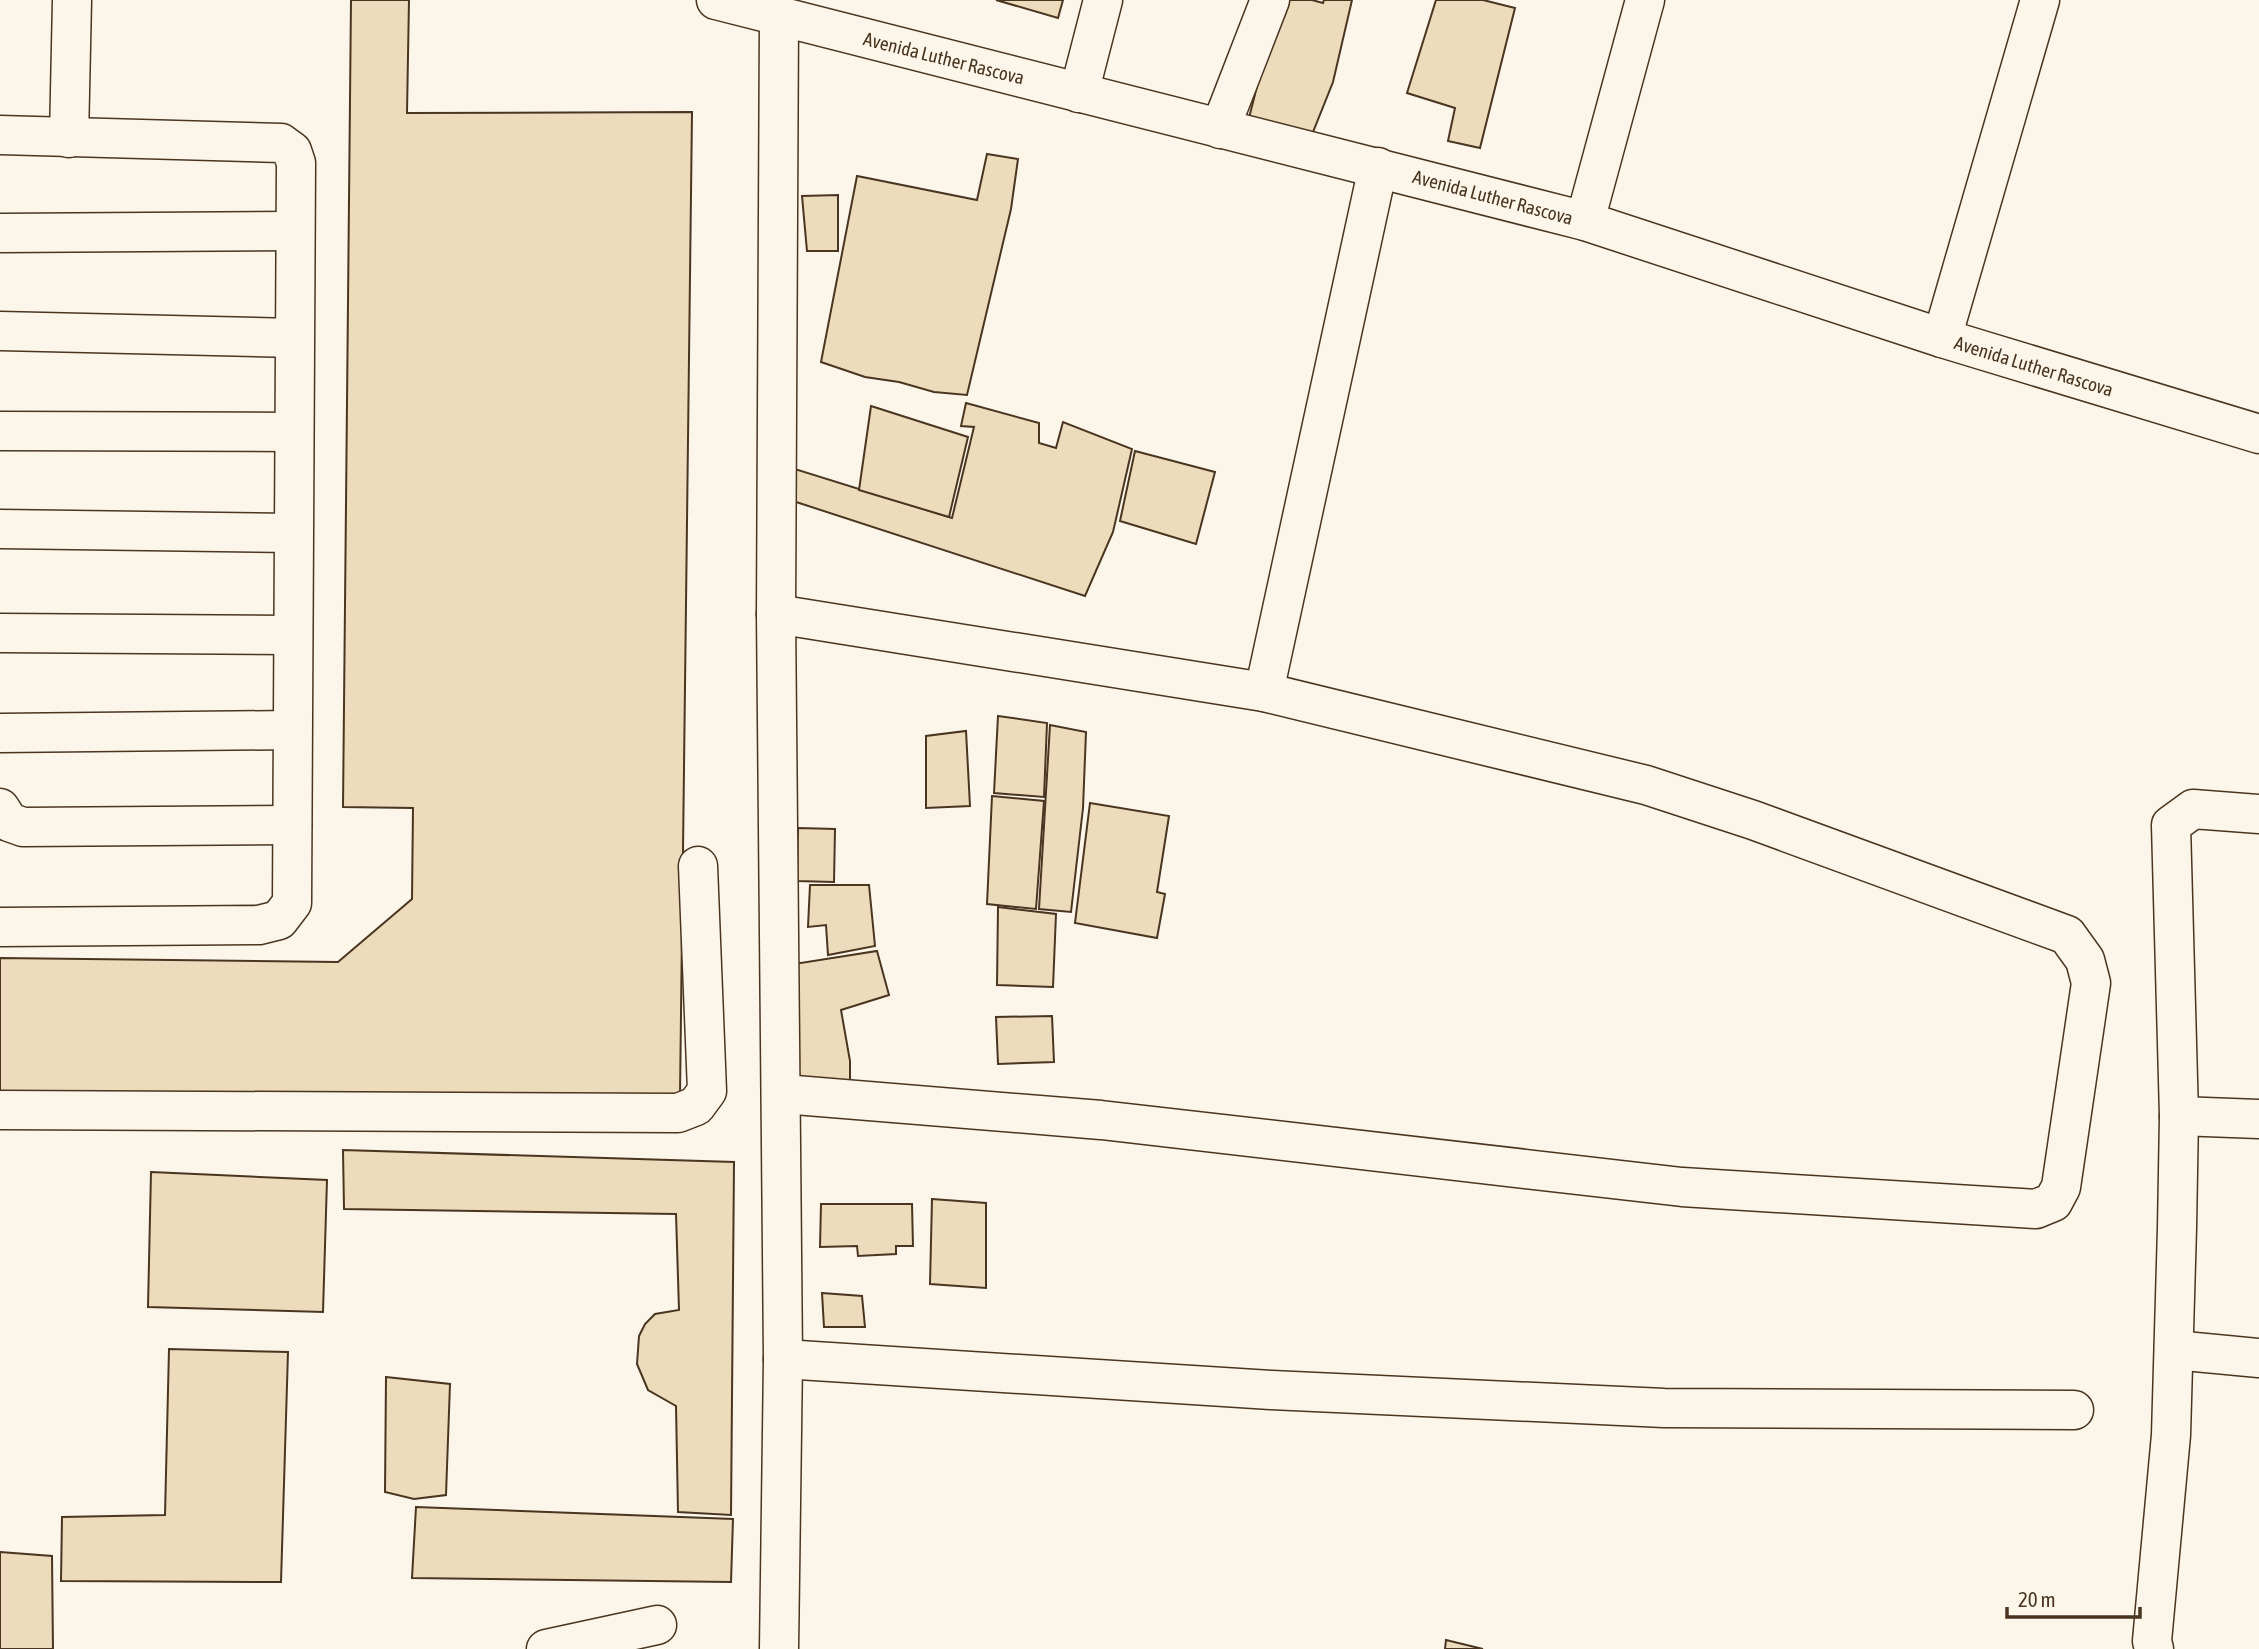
<svg xmlns="http://www.w3.org/2000/svg" width="2259" height="1649" viewBox="0 0 2259 1649" font-family="'Asap Condensed',sans-serif">
<style>
.building{fill:#ecdcbc;stroke:#4a3520;stroke-width:2}
.lines{fill:none;stroke-linecap:round;stroke-linejoin:round}
.minor-casing{stroke:#4a3520;stroke-width:41}
.minor{stroke:#fbf6e9;stroke-width:38}
.labels{text-anchor:middle;dominant-baseline:central;stroke-width:5;stroke-linejoin:round;paint-order:stroke}
.street-label{font-size:19px;fill:#4a3520;stroke:#fbf6e9}
</style>
<rect width="100%" height="100%" fill="#fbf6e9"/>
<g class="building">
<path d="M351,0H409L407,113L692,112L680,1096H0V958L338,962L412,899L413,808L343,807Z"/>
<path d="M996,0H1063L1058,18Z"/>
<path d="M1279,0H1312L1323,3L1324,0H1352L1333,82L1311,137L1249,118Z"/>
<path d="M1436,0H1483L1515,8L1480,148L1448,141L1455,108L1407,93Z"/>
<path d="M987,154L1018,159L1011,209L967,395L934,392L899,382L865,377L821,362L857,176L977,200Z"/>
<path d="M838,195V251H807L802,196Z"/>
<path d="M966,403L1039,423V443L1056,448L1063,422L1132,449L1113,532L1085,596L793,501L795,469L952,518L974,427L961,426Z"/>
<path d="M871,406L968,437L949,517L859,490Z"/>
<path d="M1135,451L1215,472L1196,544L1120,521Z"/>
<path d="M998,716L1047,723L1044,797L994,793Z"/>
<path d="M1050,725L1086,732L1083,808L1071,912L1039,909Z"/>
<path d="M966,731L970,806L926,808V736Z"/>
<path d="M992,796L1044,801L1036,909L987,904Z"/>
<path d="M1090,803L1169,816L1157,892L1165,894L1157,938L1075,923Z"/>
<path d="M798,828L835,829L834,882L797,881Z"/>
<path d="M810,885H869L875,946L828,955L826,925L808,927Z"/>
<path d="M998,907L1056,914L1053,987L997,985Z"/>
<path d="M877,951L889,995L841,1010L850,1061V1085L815,1083L793,1074L794,964Z"/>
<path d="M1052,1016L1054,1062L998,1064L996,1017Z"/>
<path d="M343,1150L734,1162L731,1515L678,1512L676,1406L648,1390L637,1364L639,1336L645,1324L655,1314L679,1310L676,1214L344,1209Z"/>
<path d="M151,1172L327,1180L323,1312L148,1307Z"/>
<path d="M932,1199L986,1203V1288L930,1284Z"/>
<path d="M821,1204H912L913,1246H896V1254L858,1256L857,1246L820,1247Z"/>
<path d="M822,1293L862,1296L865,1327H824Z"/>
<path d="M169,1349L288,1352L281,1582L61,1581L62,1517L165,1515Z"/>
<path d="M386,1377L450,1384L446,1495L414,1499L385,1492Z"/>
<path d="M416,1507L733,1519L731,1582L412,1578Z"/>
<path d="M0,1552L52,1556L53,1649H0Z"/>
<path d="M1446,1640L1483,1649H1445Z"/>
</g>
<g class="lines">
<defs>
<g id="minor">
<path d="M716,0L1585,221L1942,338L2259,434"/>
<path d="M1079,93L1103,0"/>
<path d="M1220,129L1270,0"/>
<path d="M0,135L281,143L292,151L296,163L292,903L279,920L259,925L0,927"/>
<path d="M69,138L72,0"/>
<path d="M1585,221L1645,0"/>
<path d="M0,233L294,231"/>
<path d="M0,331L294,338"/>
<path d="M1942,338L2040,0"/>
<path d="M0,431L293,432"/>
<path d="M0,529L293,533"/>
<path d="M776,614L1264,692L1646,785L1753,820L2067,935L2085,960L2091,983L2061,1187L2053,1202L2036,1209L1682,1187L1101,1120L783,1094"/>
<path d="M0,633L292,635"/>
<path d="M1264,692L1378,167"/>
<path d="M0,733L292,730"/>
<path d="M0,808L9,822L23,827L292,825"/>
<path d="M0,1110L678,1113L696,1106L707,1091L698,866"/>
<path d="M2179,1116L2259,1119"/>
<path d="M2174,1350L2259,1358"/>
<path d="M783,1359L1271,1390L1664,1408L2074,1410"/>
<path d="M546,1649L657,1625"/>
<path d="M779,1649L783,1359L776,614L779,16"/>
<path d="M2154,1649L2152,1641L2171,1435L2177,1228L2179,1116L2171,825L2193,809L2259,814"/>
</g>
</defs>
<use href="#minor" class="minor-casing"/>
<use href="#minor" class="minor"/>
</g>
<g class="labels">
<g class="street-label">
<text transform="translate(944 58) rotate(14)">Avenida Luther Rascova</text>
<text transform="translate(1493 197) rotate(15)">Avenida Luther Rascova</text>
<text transform="translate(2034 366) rotate(17)">Avenida Luther Rascova</text>
</g>
</g>
<path d="M2007 1607v10h133v-10" fill="none" stroke="#4a3520" stroke-width="3.5"/>
<text x="2018" y="1607" font-size="21" fill="#4a3520" stroke="#fbf6e9" stroke-width="5" paint-order="stroke">20 m</text>
</svg>
